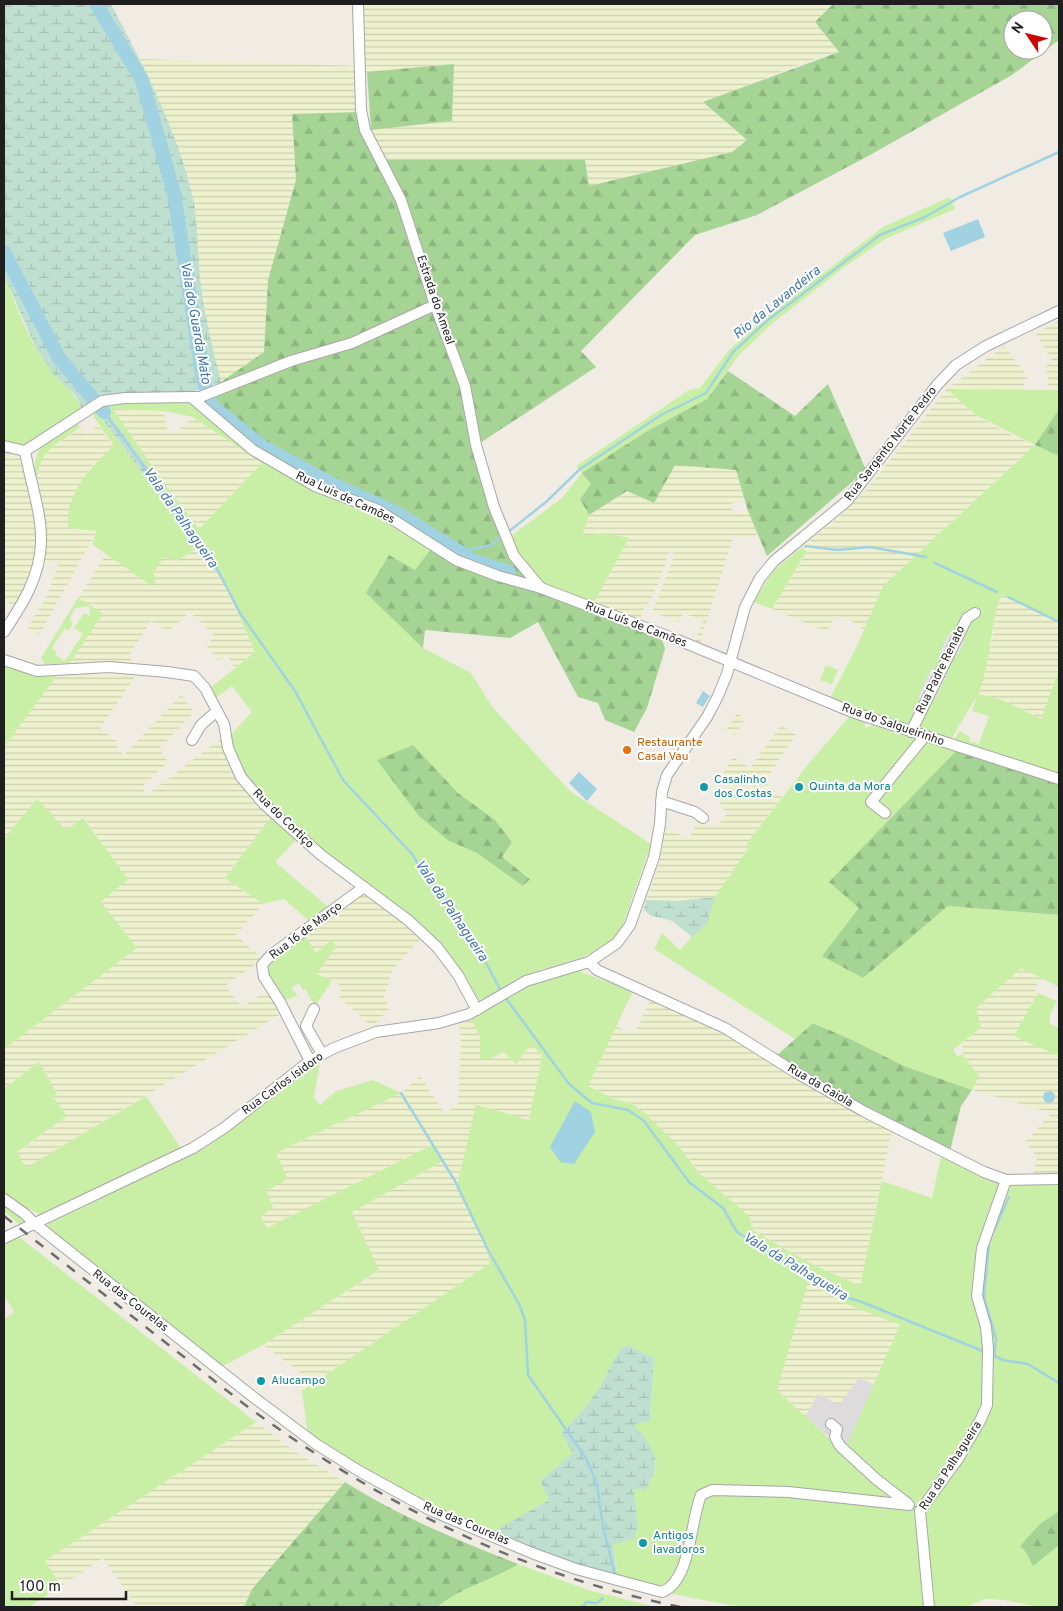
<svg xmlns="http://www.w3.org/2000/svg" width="1063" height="1611" viewBox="0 0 1063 1611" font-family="Overpass,sans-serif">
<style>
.residential{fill:#dddbdb}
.farmland{fill:url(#farmland-rules)}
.grass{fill:#c8efa5;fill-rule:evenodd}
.forest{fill:url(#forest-firs);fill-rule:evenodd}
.wetland{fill:url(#wetland-marsh)}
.parking{fill:#e3e3e3}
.water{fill:#a0d2e2}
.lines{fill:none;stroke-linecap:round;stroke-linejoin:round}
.stream{stroke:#a0d2e2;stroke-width:2.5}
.river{stroke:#a0d2e2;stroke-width:14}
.minor-casing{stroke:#a6a6a6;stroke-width:12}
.minor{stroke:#fff;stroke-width:10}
.rail{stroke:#6d6d6d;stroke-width:2.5;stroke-dasharray:10 10;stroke-linecap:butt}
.food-dot{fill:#e8710a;stroke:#fff;stroke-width:2}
.culture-dot{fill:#0f9aa8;stroke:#fff;stroke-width:2}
.labels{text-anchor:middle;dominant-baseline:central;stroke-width:4;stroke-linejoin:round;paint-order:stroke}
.street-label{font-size:12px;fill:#1f1f1f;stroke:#fff}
.food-label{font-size:12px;fill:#c56008;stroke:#fff;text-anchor:start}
.culture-label{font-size:12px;fill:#0d838f;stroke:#fff;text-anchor:start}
.water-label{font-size:14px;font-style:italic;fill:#3f75b0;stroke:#fff}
</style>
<defs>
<pattern id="farmland-rules" width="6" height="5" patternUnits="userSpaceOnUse" patternTransform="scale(1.25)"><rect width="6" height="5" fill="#eef1cd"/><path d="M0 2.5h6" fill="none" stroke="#ccceb0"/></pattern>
<pattern id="forest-firs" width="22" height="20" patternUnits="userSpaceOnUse" patternTransform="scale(1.25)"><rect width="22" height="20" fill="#a6d494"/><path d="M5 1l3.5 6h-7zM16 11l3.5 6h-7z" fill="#8eb67f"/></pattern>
<pattern id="wetland-marsh" width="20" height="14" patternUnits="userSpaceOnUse" patternTransform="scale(1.25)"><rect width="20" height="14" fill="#bfe0d1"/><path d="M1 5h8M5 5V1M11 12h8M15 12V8" fill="none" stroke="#a4c0b3"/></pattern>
</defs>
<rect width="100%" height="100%" fill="#f0ece4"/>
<path class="residential" d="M859,1378L874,1384L845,1449L805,1417L818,1394Z"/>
<g class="farmland">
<path d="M358,4H833L815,22L839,52L808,61L703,103L747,140L732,152L589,186L585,160H385L371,130L452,121L454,64L365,72L360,79L358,112L292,115L296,180L268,280L264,352L221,382L209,335L200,285L193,199L174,140L140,59L360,66Z"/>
<path d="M1059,321V390L1049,389L1046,366L1053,362L1036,333Z"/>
<path d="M1004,346L1028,377L1023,381L1025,389L1006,391L948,389L976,415L1003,431L1035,445L883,586L864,630L849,619L835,616L827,632L772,609L807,552L801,548L841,515L867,489L947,389Z"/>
<path d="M113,409L164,411L167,429L174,434L193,417L263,463L199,529L162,480Z"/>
<path d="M99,424L103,433L114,446L90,468L80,486L70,505L68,528L97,531L39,635L27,628L46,598L59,562H43L35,477H38L40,462L51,448L81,428L87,434Z"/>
<path d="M4,449L22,459L36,521L37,543L32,582L19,610L4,599Z"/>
<path d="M675,465L736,470L745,499L730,504L733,514L748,511L758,534L747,538L734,535L699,645L695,643L703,621L683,613L679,622L652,612L675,554L669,552L659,582L648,605L646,604L639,621L593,604L582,536L589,515L628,491L654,503Z"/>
<path d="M198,547L223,581L255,652L234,668L228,655L218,660L206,645L215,636L190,612L168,632L151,621L128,657L138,664V673L100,728L119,743L117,750L124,755L181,695L194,712L159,749L168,762L142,787L147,795L220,739H226L274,813L225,878L263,904L236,935L263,959L225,986L242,1007L270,989L283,1009L279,1015L26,1168L17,1153L67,1116L53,1097L57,1094L39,1062L4,1089V1049L137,948L101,902L128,879L84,818L66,830L37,799L4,839V747L61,670L67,668L102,613L78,598L107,553L152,586L153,573L164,557L177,561Z"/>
<path d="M1001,595L1059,621V670L1041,719L1002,700L978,694L993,636L995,613Z"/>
<path d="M737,713L745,719L735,735L726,730Z"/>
<path d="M781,725L796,735L764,782L782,797L747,843L751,845L715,897L678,901L646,900L658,868L666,828L689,839L698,820L715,828L728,812L719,806L726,789L719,780L733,757L750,768Z"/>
<path d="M364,887L424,935L393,969L384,996L389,1009L372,1027L339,997L342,986L316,974V954L303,933Z"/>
<path d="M1021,967L1042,979L1034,989L1038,993L1030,1005L1059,1055V1179L1032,1180L1037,1157L1025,1142L1052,1113L972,1090L979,1076L962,1054L965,1050L960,1044L981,1027L976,1008Z"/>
<path d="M651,999L736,1040L893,1126L860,1286L812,1264L752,1230L722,1194L699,1173L691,1161L643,1112L632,1104L614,1099L588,1086L616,1026L634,1034Z"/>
<path d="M471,1019L480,1037V1059H490L531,1043L542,1056L529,1120L476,1106L457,1186L488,1250L489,1264L302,1391L300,1372L263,1345L379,1271L352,1212L443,1161L432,1145L267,1228L261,1217L273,1207L266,1191L276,1153L401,1093L420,1076L445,1114L458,1103L461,1035L458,1024Z"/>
<path d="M809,1277L903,1319L874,1384L859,1378L839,1405L818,1394L805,1417L777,1390Z"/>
<path d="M256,1422L294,1451L345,1482L252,1589L244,1607H137L103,1558L61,1586L45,1561Z"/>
</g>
<g class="grass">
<path d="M950,197L955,209L885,239L843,268L773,323L740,354L707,399L649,430L591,484L580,499L589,515L582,536L604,533L629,538L593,604L541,588L507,539L562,498L582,473L576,466L689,390L700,388L729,350L765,318L883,227Z"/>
<path d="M4,276C14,301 24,327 37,350C50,372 71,387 82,409L25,447L4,443Z"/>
<path d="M947,389L1059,390V409L1035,445L1059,456V621L1001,595C989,627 992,662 978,694L1002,700L1041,719L1059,670V779L830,882L860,907L863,978L948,906L1059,915V987L1021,968L976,1008L981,1027L953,1050L958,1057L962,1054L979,1076L972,1090L904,1066L852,1040L814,1023L795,1039L654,949L662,933L680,950L692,937L673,921L650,915L644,910L646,900L678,901L715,897L750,846L746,845L747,843L810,762L849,717L865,722V728L874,725L895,733L900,729L828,702L856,648L883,586L1035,445L976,415ZM977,696L972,711L989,716L979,744L969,741L970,737L960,731L951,743V739Z"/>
<path d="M191,397L341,495L435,545L415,570L423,648L471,673L493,708L570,791L651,844L621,930C595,963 553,962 517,979C506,985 495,993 484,999L479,1000L437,946L341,869L242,776L227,739L252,712L232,686L216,698L209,689L255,652L211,552L100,402ZM113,409L164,411L193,417L262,463L199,529L162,480ZM413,745L458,793L495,820L512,842L501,857L530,878L523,886L477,853L449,841Z"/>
<path d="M94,408L198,547L177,561L164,557L153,573L156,579L152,586L92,544L97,531L68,528C68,521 68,512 70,505C77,481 96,462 114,446L90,411Z"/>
<path d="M76,422L80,427C60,444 42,446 37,477L35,476C33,441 50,439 76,422Z"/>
<path d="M801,548L807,551L772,609L753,602L774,570Z"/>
<path d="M78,598L103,613L70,663L45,664L41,658ZM89,606L90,616L84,613L74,628L83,634L65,661L55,655L57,652L52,648L65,628L69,630L72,625L70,617L76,608Z"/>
<path d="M4,660L32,670H61L4,747Z"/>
<path d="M826,665L838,670L832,685L820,680Z"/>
<path d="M37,799L66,830L83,818L128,879L101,902L137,948L4,1049V839Z"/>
<path d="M274,813L300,836L275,862L333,911L314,925L284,899L263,904L225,878Z"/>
<path d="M303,933L316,953L331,940L336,946L317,974L332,981L315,1006L305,989L303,990L299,983L291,988L298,996L280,1002L264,977L271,955Z"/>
<path d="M578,971L633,991L588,1086L614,1099L632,1104L643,1112L676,1143L699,1173L750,1217L752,1230L812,1264L860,1286L882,1181L932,1198L942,1152L1006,1180L1059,1179V1607H1040L1003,1600L985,1599L966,1607H740L662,1592C691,1581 690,1522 701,1495L712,1490L788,1492L908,1504L876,1479L845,1449L900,1325L842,1302L808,1282L777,1390L871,1477L899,1500C856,1496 731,1476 697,1492L677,1575C662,1596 639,1583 618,1577L613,1544L634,1538L638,1527L634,1489H646C665,1460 653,1449 633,1425L650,1421L654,1358L626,1345C616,1352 607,1376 599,1388C588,1405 575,1419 561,1433L574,1453L540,1481L549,1500L489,1534C427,1508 360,1481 308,1436L302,1391L489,1264L488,1250L457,1186L476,1105L529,1120L542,1056L531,1044L516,1064L504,1052L490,1059L480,1060V1037L471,1019C510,996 533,980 578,971Z"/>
<path d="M1038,993L1057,1001L1050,1015V1024L1059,1028V1056L1014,1036Z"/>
<path d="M39,1062L57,1094L53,1097L67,1116L17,1152L26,1168L146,1096L181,1148L41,1215L4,1197V1089Z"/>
<path d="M320,1062L314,1098L320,1105L336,1091L373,1080L401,1093L276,1153L288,1179L266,1191L273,1207L261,1217L267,1228L432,1145L443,1161L352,1212L379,1270L263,1345L217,1369L43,1227L210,1145Z"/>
<path d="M4,1202L25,1221L21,1226L4,1211Z"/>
<path d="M21,1233L19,1237L256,1422L45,1561L61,1586L29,1607H4V1319L14,1312L4,1295V1242Z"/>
<path d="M518,1564L588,1590L656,1607H437C461,1587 492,1581 518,1564Z"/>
</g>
<g class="forest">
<path d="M833,4H1059V40L1012,75L870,155L757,215L695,235L581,351L596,367L477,445L513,552L541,588L662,639L665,649L647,708L634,732L605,720L598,703L578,697L538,622L510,638L425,630L423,648L366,593L389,555L415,570L434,545L274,461L191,397L221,382L264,352L268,280L296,180L292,114L358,112L375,160H585L589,186L732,152L747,140L703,102L839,52L815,22ZM1013,20H1043V50H1013Z"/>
<path d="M454,64L452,121L371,130L367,72Z"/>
<path d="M728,371L795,416L828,384L866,470L767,556L748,511L736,470L675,465L654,503L627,491L589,515L580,499L591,484L582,473L649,430L707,399Z"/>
<path d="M1059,409V456L1035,445Z"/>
<path d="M413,745L458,793L495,820L512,842L502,857L530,879L523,886L477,853L449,841L419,816L377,760Z"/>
<path d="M960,747L1059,779V915L948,906L863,978L822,956L859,908L829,882Z"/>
<path d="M813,1023L852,1040L904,1066L972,1090L961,1106L949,1155L774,1058Z"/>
<path d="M345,1482C400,1517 458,1540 518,1564C492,1581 461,1587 437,1607H244L252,1589Z"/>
<path d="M1059,1511V1545L1033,1566L1026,1552L1020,1546L1040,1524Z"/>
</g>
<g class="wetland">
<path d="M4,4H111C142,63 179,133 193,199C199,227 197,257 201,286C205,318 213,350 221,382L192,392L82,409L75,395L54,375L37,350L4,276Z"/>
<path d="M100,402L211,552L223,581L95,409Z"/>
<path d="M715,897L707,924L692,937L673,921L650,915L644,910L646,900L678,901Z"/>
<path d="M626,1345L654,1358L650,1421L634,1425C654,1449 664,1460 646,1489H634L638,1527L634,1539L613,1545L618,1581L489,1534L549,1500L540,1481L573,1453L561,1433C575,1419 588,1405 599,1388C607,1376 615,1352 626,1345Z"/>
</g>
<g class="parking">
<path d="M949,633L959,635L964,642L958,654L954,653L947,659L940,652Z"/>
<path d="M942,667L948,672L936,698L931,697L925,703L918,697L931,669L940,671Z"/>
</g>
<g class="water">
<path d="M978,219L985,237L951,251L943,233Z"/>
<path d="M703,691L710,696L703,707L696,703Z"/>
<path d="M579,772L597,789L587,801L569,783Z"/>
<circle cx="1049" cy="1097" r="6"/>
<path d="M575,1101L591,1112L595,1132L574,1164L560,1162L550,1147Z"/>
</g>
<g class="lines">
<g class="stream">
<path d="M104,412L213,561L240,613L295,691L343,780L413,855L422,872L440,892L486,963L502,993"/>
<path d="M508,532L546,502L580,469L661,415L706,393L733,352L768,320L880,235L925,217L960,197L1059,152"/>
<path d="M806,546L837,550L870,547L926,557"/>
<path d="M460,552L491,545L503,535"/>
<path d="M935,563L997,592"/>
<path d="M1008,597L1059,622"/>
<path d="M505,997L569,1084L592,1103L628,1110L644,1121L689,1182L723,1208L737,1232L839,1295L862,1302L985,1352"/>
<path d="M401,1093L455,1181L488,1250L519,1304L525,1320L528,1375L586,1458L597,1484L603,1527L615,1575"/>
<path d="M991,1237L1009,1197"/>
<path d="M989,1242L984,1297L996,1339L994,1356"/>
<path d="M990,1354L1003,1360L1028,1364L1059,1383"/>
<path d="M583,1607L586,1602L597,1603L603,1598"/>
</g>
<g class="river">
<path d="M96,4L142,80L174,194L203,380L212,406L263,447L334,485L397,513L474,561L509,572"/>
<path d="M4,252L59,358L104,412"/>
</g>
<defs>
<g id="minor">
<path d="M358,4L361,110L365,130L401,200L435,305L465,386L476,445L494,507L514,556L541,588"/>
<path d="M191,397H200L291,361L352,343L435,305"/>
<path d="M4,446L25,451"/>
<path d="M25,451L102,401L125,398L191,397L253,450L315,486L378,510L456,560L498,576L541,588L678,640L852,712L1059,779"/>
<path d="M4,632C22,605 40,577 41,543C42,513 30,481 25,451"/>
<path d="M4,660L37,671L109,667L167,672L194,676L205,688L224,724L228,748L241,777L264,804L321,855L408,920L437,947L458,975L477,1010"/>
<path d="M911,732L967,618L975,613"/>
<path d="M192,740L201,725L217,711"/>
<path d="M661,801L695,812L703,818"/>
<path d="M885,813L871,802L925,736"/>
<path d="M589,962L597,970L725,1028L795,1072L865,1112L984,1172L1006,1180L1059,1179"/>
<path d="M314,1009L306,1026L322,1054"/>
<path d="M310,1061L280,1002L264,977L262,965L271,955L364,887"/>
<path d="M4,1199L25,1214L35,1224L252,1396L316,1444L359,1471L432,1511L532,1553L576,1569L662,1592C691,1581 690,1522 701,1495L712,1490L788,1492L909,1505"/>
<path d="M4,1238L193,1148L224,1128L310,1061L334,1048L376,1032L439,1023L469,1014L526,981L589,962L617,943L630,925L654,857L660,824L662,792L667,775L707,717L718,696L727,674L745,607L760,578L774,561L847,501L937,385L956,365L986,346L1059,311"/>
<path d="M831,1424L837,1429L835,1437L840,1446L876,1479L907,1503"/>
<path d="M929,1607L920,1511L958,1459L981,1419L987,1405L988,1349L986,1327L977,1296L982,1248L1006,1180"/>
</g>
</defs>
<use href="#minor" class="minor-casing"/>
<use href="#minor" class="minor"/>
<path class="rail" d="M4,1216L244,1404C375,1501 521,1575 681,1607"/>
</g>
<circle class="food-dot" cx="627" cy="750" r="5"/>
<g class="culture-dot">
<circle cx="704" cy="787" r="5"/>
<circle cx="799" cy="787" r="5"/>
<circle cx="261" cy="1381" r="5"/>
<circle cx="643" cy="1543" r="5"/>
</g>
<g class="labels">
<g class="street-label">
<text transform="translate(435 300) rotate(71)">Estrada do Ameal</text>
<text transform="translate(891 444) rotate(-52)">Rua Sargento Norte Pedro</text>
<text transform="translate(345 498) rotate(25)">Rua Luis de Camões</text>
<text transform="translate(636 625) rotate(21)">Rua Luís de Camões</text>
<text transform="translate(941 670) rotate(-64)">Rua Padre Renato</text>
<text transform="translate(893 725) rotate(19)">Rua do Salgueirinho</text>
<text transform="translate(283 819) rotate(44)">Rua do Cortiço</text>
<text transform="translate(306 931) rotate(-37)">Rua 16 de Março</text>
<text transform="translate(283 1084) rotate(-36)">Rua Carlos Isidoro</text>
<text transform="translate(820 1086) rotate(30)">Rua da Gaiola</text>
<text transform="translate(130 1301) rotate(38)">Rua das Courelas</text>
<text transform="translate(951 1466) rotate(-57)">Rua da Palhagueira</text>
<text transform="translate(466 1524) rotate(23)">Rua das Courelas</text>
</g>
<g class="food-label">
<text x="637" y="743">Restaurante<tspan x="637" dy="14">Casal Vau</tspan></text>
</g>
<g class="culture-label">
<text x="714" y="780">Casalinho<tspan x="714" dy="14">dos Costas</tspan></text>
<text x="809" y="787">Quinta da Mora</text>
<text x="271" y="1381">Alucampo</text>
<text x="653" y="1536">Antigos<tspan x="653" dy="14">lavadoros</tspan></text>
</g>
<g class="water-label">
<text transform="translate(777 303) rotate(-39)">Rio da Lavandeira</text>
<text transform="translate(195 323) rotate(80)">Vala do Guarda Mato</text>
<text transform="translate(180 518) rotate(55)">Vala da Palhagueira</text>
<text transform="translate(451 911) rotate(56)">Vala da Palhagueira</text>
<text transform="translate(795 1267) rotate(31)">Vala da Palhagueira</text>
</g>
</g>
<rect width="1063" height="1611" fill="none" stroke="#1f1f1f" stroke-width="10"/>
<g transform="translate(1028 35) rotate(305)"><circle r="24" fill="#ffffff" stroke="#a5a5a5"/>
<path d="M0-4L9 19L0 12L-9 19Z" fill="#cd0400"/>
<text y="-8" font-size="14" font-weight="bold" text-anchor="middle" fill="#1f1f1f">N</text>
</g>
<path d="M12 1591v8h114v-8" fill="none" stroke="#1f1f1f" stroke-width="2.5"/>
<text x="20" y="1591" font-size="15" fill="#1f1f1f" stroke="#ffffff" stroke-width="4" paint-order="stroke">100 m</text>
</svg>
